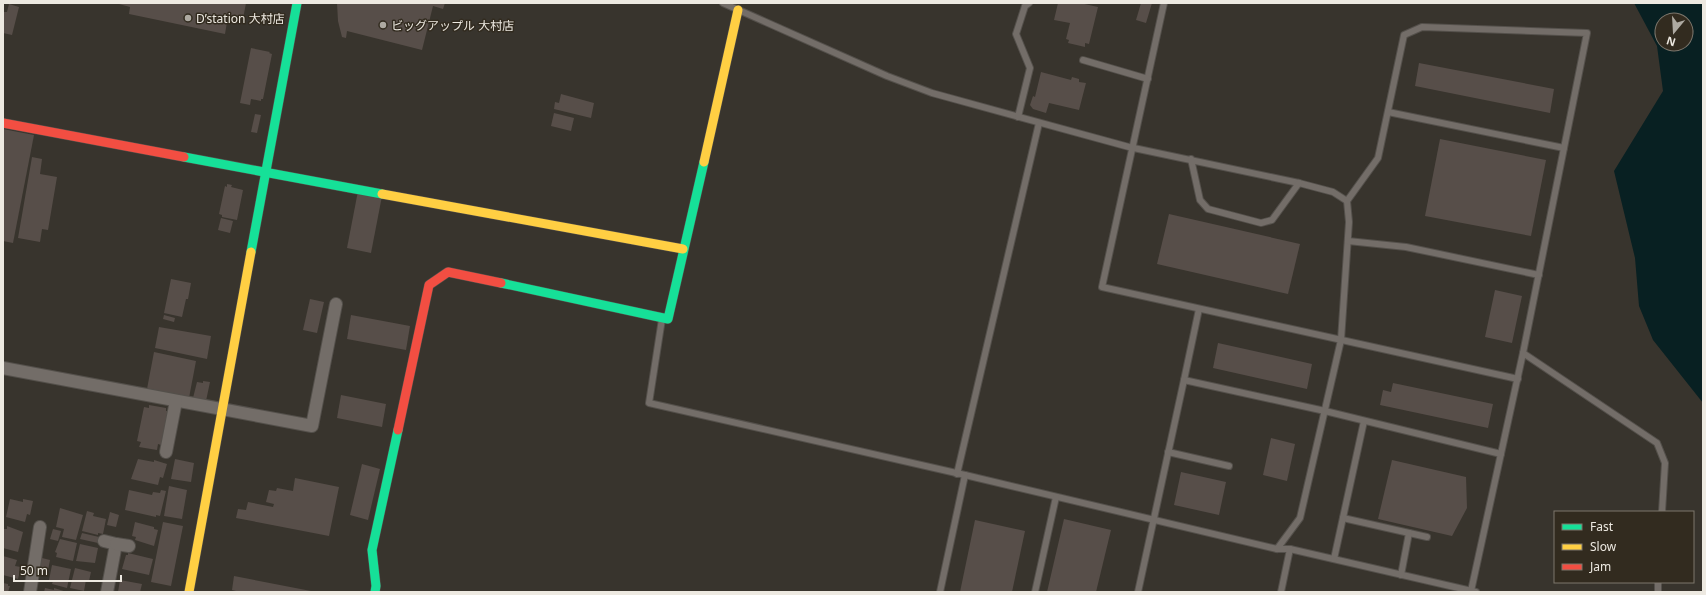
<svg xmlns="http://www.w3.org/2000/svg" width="1706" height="595" viewBox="0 0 1706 595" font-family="'Noto Sans','Noto Sans JP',sans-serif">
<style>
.water{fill:#082022;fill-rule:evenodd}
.building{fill:#574e49}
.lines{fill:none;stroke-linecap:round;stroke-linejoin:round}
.lane-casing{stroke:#54504b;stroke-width:8}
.street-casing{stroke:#54504b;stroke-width:14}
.fast-casing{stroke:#54504b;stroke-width:10}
.slow-casing{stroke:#54504b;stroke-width:10}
.jam-casing{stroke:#54504b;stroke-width:10}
.lane{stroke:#736d68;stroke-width:6}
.street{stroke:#736d68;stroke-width:12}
.fast{stroke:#16e098;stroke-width:9}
.slow{stroke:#ffcf43;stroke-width:9}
.jam{stroke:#f24e42;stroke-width:9}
.poi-dot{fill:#aeaaa2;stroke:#322b1f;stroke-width:1.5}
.labels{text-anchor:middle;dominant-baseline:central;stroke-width:3;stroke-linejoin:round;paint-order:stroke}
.poi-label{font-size:12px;fill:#ede9e1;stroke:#322b1f;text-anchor:start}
</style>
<rect width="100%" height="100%" fill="#38342d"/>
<path class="water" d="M1634,3H1703V403L1653,340L1639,306L1635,258L1614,171L1663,91L1657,46ZM1662,20H1686V44H1662Z"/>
<g class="building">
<path d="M119,3H246L243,19L228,16L225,34L129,14L130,7L119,4Z"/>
<path d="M337,3H445L443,9L433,6L422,50L347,31L346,38L342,37L338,21Z"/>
<path d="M1058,3H1080L1098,7L1089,44L1085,43V47L1068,43L1069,40L1066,39L1070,23L1054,20Z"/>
<path d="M1141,3H1152L1146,23L1136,20Z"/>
<path d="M9,4L19,7L12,35L3,33V12H7Z"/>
<path d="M251,48L270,52L269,53L272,54L263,99H261V101L251,99L250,105L240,103Z"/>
<path d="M1419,63L1554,89L1550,113L1415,86Z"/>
<path d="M1041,72L1071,80L1072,77L1079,79V82L1086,83L1079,110L1049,103L1046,113L1033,109L1030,105L1033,96L1035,97Z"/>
<path d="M561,94L594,103L591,118L554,109L555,102L559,103Z"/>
<path d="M554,113L574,118L571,131L551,126Z"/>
<path d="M255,114L261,115L257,133L251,132Z"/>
<path d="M3,129L34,135L13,243L3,241Z"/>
<path d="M1440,139L1546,160L1531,236L1425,216Z"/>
<path d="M32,157L42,159L40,174L57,177L48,230L42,229L40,242L18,238Z"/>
<path d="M227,184L232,185L231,187L243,190L237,220L222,217V215L219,214L225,186L227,187Z"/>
<path d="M358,191L382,196L371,253L347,248Z"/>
<path d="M1169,214L1300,244L1288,294L1157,264Z"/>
<path d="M221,218L233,221L230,233L218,230Z"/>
<path d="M171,279L191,283L188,299H186L182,317L164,313Z"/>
<path d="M1495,290L1522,296L1512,343L1485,337Z"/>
<path d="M310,299L324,302L317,333L303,330Z"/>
<path d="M164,315L175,318L174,322L163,319Z"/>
<path d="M351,315L410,326L406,350L347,339Z"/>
<path d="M159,327L211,336L207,359L155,348Z"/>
<path d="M1218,343L1312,364L1307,389L1213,368Z"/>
<path d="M154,352L196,361L189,398L147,389Z"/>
<path d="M203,381L210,382L206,401L193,398L197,382L203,383Z"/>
<path d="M1393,383L1493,404L1488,428L1380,405L1383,390L1391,392Z"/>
<path d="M341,395L386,404L382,427L337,418Z"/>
<path d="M149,405L166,408V411H168L161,445L158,444L157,450L139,447L141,442L137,441L144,407L149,408Z"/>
<path d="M1271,438L1295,444L1287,481L1263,475Z"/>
<path d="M138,459L154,462V460L167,464L163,478L160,477L158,485L131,479Z"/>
<path d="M175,459L194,463L191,482L171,479Z"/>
<path d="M1392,460L1466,477L1467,508L1452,536L1378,519Z"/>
<path d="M362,464L380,469L368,520L350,515Z"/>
<path d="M1181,472L1226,482L1219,515L1174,505Z"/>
<path d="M295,478L339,487L329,536L236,518L238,509L246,510L248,502L273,507L274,504L266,502L269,490L276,491L277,488L293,491Z"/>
<path d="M169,486L187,490L182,519L164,516Z"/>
<path d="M129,490L152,495L153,492L160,493L161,490L166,491L160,516L156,515V517L125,510Z"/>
<path d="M10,499L23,502V499L33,501L30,515L27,514L25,522L6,517Z"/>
<path d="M60,508L83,515L76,540L62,537L64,529L56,527Z"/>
<path d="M87,511L94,513L93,516L106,519L103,534L98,533V535L82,531Z"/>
<path d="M110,512L119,515L116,527L107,525Z"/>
<path d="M1064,519L1111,530L1096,592H1047Z"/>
<path d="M975,520L1025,531L1012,592H960Z"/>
<path d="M135,522L154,527V529L158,530L154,546L135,540L136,537L132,536Z"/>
<path d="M163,522L183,526L171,586L151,582Z"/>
<path d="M7,526L23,532L18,552L3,548V533L4,529H7Z"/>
<path d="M53,529L61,531L58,541L50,539Z"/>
<path d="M82,533L99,537L98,543L80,539Z"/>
<path d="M60,539L77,543L73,561L56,557L57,553L55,552Z"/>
<path d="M80,544L98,548L95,563L76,561Z"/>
<path d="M128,553L153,559L149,575L122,569L126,555H128Z"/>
<path d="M3,556L17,560L15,566L21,567L18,579L3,575Z"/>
<path d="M42,558L50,560L48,570L39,568Z"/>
<path d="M52,565L71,569L67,588L52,584L53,581L49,580Z"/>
<path d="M75,568L91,572L89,581L86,580L84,591L70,588Z"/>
<path d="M234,576L311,591V592H240L232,590Z"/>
<path d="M120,580L142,584L140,592H118Z"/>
<path d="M3,583L8,584V586H10L8,592H3Z"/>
<path d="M45,588L54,590V588L67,592H44Z"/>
</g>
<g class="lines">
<defs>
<g id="lane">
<path d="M723,3L887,76L932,93L1129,147L1299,183L1333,192L1347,201L1349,222L1341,340L1300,518L1277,549"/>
<path d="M1164,3L1102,287L1518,379"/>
<path d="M1083,60L1148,79"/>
<path d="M1388,112L1564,148"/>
<path d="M1018,117L1030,68L1016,34L1025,6L1029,3"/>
<path d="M1191,159L1200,200L1208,209L1261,223L1272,220L1299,183"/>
<path d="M1347,201L1378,158L1404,35L1422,27L1587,33L1523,353L1657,443L1665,463L1662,512"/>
<path d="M1348,241L1406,247L1539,275"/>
<path d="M662,319L649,403L965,475L1277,549H1290L1476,592"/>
<path d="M1184,380L1199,309"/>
<path d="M1168,452L1229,466"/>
<path d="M957,474L1039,123"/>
<path d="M1343,518L1427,537"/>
<path d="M1334,559L1364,421"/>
<path d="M1401,575L1409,533"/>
<path d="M1471,591L1523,353"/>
<path d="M940,592L965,475"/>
<path d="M1035,592L1056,497"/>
<path d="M1138,592L1184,380L1325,411L1501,454"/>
<path d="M1281,592L1290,549"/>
<path d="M1658,592V582"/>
</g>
<g id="street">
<path d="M3,368L312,426L336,304"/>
<path d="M166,452L176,401"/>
<path d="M104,541L116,544L107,592"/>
<path d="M116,544L129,546"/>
<path d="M30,592L40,527"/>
</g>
<g id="fast">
<path d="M184,157L382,194"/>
<path d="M251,252L297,3"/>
<path d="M501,283L668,319L704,162"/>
<path d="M375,592L376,586L372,550L398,430"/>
</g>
<g id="slow">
<path d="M704,162L738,10"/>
<path d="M382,194L683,249"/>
<path d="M189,592L251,252"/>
</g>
<g id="jam">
<path d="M3,123L184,157"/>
<path d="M398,430L429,285L448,272L501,283"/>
</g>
</defs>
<use href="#lane" class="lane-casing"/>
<use href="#street" class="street-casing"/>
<use href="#fast" class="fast-casing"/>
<use href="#slow" class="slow-casing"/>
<use href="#jam" class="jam-casing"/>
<use href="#lane" class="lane"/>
<use href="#street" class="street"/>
<use href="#fast" class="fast"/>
<use href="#slow" class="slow"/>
<use href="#jam" class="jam"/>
</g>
<g class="poi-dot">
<circle cx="188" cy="18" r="4"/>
<circle cx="383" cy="25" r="4"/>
</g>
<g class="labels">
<g class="poi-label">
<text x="196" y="18">D’station 大村店</text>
<text x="391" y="25">ビッグアップル 大村店</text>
</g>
</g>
<rect width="1706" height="595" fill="none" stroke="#ede9e1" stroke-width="8"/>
<rect x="1554" y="511" width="140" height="72" fill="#322b1f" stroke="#7d776d"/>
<rect x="1562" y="524" width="20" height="6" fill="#16e098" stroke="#7d776d"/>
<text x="1590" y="531" font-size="12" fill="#ede9e1">Fast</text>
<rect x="1562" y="544" width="20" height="6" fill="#ffcf43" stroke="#7d776d"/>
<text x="1590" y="551" font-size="12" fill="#ede9e1">Slow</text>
<rect x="1562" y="564" width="20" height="6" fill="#f24e42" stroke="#7d776d"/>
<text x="1590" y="571" font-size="12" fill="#ede9e1">Jam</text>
<g transform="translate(1674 32) rotate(198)"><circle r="19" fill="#322b1f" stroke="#7d776d"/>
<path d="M0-3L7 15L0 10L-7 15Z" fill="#aeaaa2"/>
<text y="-6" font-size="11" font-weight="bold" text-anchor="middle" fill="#ede9e1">N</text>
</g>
<path d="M14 575v6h107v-6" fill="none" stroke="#ede9e1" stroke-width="2"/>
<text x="20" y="575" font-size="12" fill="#ede9e1" stroke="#322b1f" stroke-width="3" paint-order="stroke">50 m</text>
</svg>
